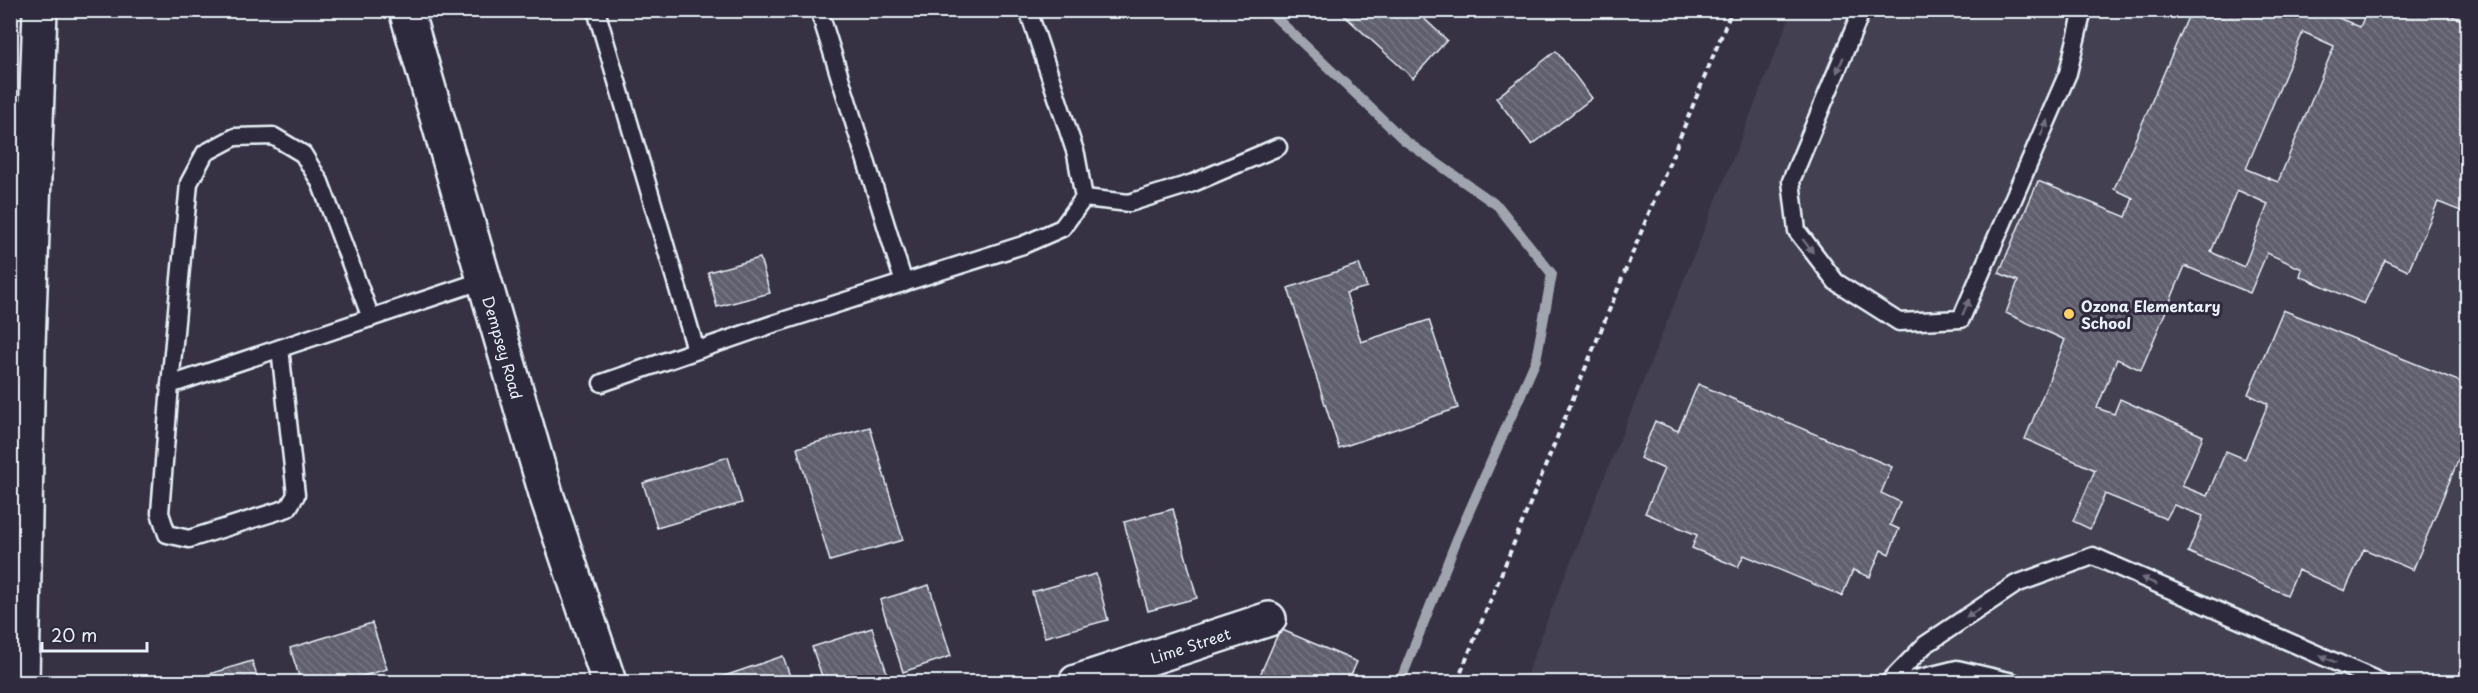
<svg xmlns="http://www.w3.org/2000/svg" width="2478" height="693" viewBox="0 0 2478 693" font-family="'Playpen Sans',sans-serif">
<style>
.built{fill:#433f51}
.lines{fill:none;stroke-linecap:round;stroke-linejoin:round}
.stream{stroke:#a0a4af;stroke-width:10}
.building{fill:url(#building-back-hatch);stroke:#e8f1f8;stroke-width:1.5;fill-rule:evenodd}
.lane-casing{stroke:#e8f1f8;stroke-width:21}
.street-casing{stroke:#e8f1f8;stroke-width:38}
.secondary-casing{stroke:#e8f1f8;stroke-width:38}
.path{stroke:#e8f1f8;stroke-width:4;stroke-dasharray:6 4.5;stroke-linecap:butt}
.lane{stroke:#2f2a3d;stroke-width:16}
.street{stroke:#2f2a3d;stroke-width:33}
.secondary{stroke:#2f2a3d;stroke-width:33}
.oneway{fill:#70707e}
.poi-dot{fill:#ffd166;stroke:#2f2a3d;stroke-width:2}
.labels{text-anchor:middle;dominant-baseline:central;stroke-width:6;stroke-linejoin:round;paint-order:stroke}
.poi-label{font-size:15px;font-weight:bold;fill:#e8f1f8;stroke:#2f2a3d;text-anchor:start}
.street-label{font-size:15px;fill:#e8f1f8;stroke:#2f2a3d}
</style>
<defs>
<pattern id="building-back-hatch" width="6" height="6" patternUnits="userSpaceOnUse" patternTransform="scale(1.5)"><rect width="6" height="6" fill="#605e6e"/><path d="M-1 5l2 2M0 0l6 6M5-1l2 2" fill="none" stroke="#777683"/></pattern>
</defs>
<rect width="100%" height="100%" fill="#363244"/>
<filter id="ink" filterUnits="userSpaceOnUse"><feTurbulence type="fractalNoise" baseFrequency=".0167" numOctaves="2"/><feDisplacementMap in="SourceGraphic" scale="12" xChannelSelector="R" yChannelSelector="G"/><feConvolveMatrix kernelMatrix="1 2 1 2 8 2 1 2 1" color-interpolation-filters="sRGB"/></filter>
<g filter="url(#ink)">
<g class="built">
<path d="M11,10L17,11L11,140L10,11Z"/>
<path d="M1792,11H2467V682H1524L1548,618Z"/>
</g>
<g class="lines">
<path class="stream" d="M1268,10L1404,140L1498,206L1552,274L1536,360L1457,539L1400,682"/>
</g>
<g class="building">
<path d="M1338,10H1415L1447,40L1413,78Z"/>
<path d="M2191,10H2320L2360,27L2367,10H2455L2452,16L2468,23V133L2461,148L2468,150V214L2438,202L2408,271L2385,260L2364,304L2300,276L2302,269L2267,253L2250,293L2185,266L2141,370L2117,359L2097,408L2114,414L2120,399L2203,436L2182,486L2207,496L2226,451L2245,459L2268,404L2248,394L2283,310L2468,385V436L2413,570L2364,549L2345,591L2298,570L2287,595L2188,552L2203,516L2174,505L2166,519L2105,494L2090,529L2073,521L2095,470L2025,439L2065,340L2006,313L2018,281L1999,273L2038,181L2126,217L2133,198L2114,189ZM2303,32L2334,46L2278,182L2246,169ZM2237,190L2268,204L2244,267L2211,252Z"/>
<path d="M1556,51L1592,98L1532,145L1496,98Z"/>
<path d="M760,258L770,293L717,307L708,272Z"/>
<path d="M1359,264L1367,287L1346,293L1361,342L1429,320L1458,408L1339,448L1288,288Z"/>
<path d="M1698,384L1892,467L1881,493L1900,502L1890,525L1899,529L1889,554L1881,550L1870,577L1853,570L1842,596L1744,555L1738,567L1692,548L1697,535L1645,513L1664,469L1640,458L1655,421L1678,431Z"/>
<path d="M870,427L903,540L830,561L797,448Z"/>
<path d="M728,457L742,503L657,528L643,483Z"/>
<path d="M1173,509L1197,598L1148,611L1124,522Z"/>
<path d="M1096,574L1108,620L1045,637L1032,592Z"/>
<path d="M929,585L951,656L903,672L880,600Z"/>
<path d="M372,623L387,669L343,682H301L290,648Z"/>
<path d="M872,628L890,682H824L812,647Z"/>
<path d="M1280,629L1357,662L1348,682H1257Z"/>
<path d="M783,656L792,682H707Z"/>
<path d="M252,661L259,682H191L190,680Z"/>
</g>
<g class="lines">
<defs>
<g id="lane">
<path d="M596,10L696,350"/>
<path d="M819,10L904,283"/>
<path d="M1862,10L1791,181L1797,231L1836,282L1899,322L1961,319L2068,73L2083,10"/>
<path d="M1084,198L1129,203L1193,183L1278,147"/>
<path d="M280,348L296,495L288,508L189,539L167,534L160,513L170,385L484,280"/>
<path d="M602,383L773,324L1023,245L1062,228L1084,198L1076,154L1028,10"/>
<path d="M170,385L189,183L205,153L235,137L273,136L303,154L320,182L371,318"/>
<path d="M1889,682L1925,645L2016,584L2093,556L2381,682"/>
<path d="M1904,682L1957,669L2013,682"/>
</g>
<g id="street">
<path id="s1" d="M406,10L547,497L609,682"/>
<path id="s2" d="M1076,682L1269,619"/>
</g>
<path id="secondary" d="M22,682L28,345L40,10"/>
</defs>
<use href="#lane" class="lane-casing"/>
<use href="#street" class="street-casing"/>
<use href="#secondary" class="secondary-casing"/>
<path class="path" d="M1457,682L1732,10"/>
<use href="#lane" class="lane"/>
<use href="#street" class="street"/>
<use href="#secondary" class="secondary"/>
</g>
<defs><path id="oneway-solid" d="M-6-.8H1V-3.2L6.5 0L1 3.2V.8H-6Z" transform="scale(1.5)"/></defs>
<g class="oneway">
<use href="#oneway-solid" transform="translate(1840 65) rotate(113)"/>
<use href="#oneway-solid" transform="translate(2044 128) rotate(-66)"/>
<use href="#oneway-solid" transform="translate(1808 246) rotate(52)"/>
<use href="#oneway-solid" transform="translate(1966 307) rotate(-66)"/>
<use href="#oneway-solid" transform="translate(2149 581) rotate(-156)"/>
<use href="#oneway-solid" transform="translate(1973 613) rotate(146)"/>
<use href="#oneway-solid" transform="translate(2328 659) rotate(-156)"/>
</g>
</g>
<circle class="poi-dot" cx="2069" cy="314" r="6"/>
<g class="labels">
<g class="poi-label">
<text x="2081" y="305">Ozona Elementary<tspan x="2081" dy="17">School</tspan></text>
</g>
<g class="street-label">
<text stroke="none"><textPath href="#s1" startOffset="351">Dempsey Road</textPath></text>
<text stroke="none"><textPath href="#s2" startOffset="120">Lime Street</textPath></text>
</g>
</g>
<rect width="2478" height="693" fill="none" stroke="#2f2a3d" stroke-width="36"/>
<rect x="18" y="18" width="2442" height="657" fill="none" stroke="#e8f1f8" stroke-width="2" filter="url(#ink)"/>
<path d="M42 642v9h105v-9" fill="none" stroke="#e8f1f8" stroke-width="3"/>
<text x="51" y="642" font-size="18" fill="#e8f1f8" stroke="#2f2a3d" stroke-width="4.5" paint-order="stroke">20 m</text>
</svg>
